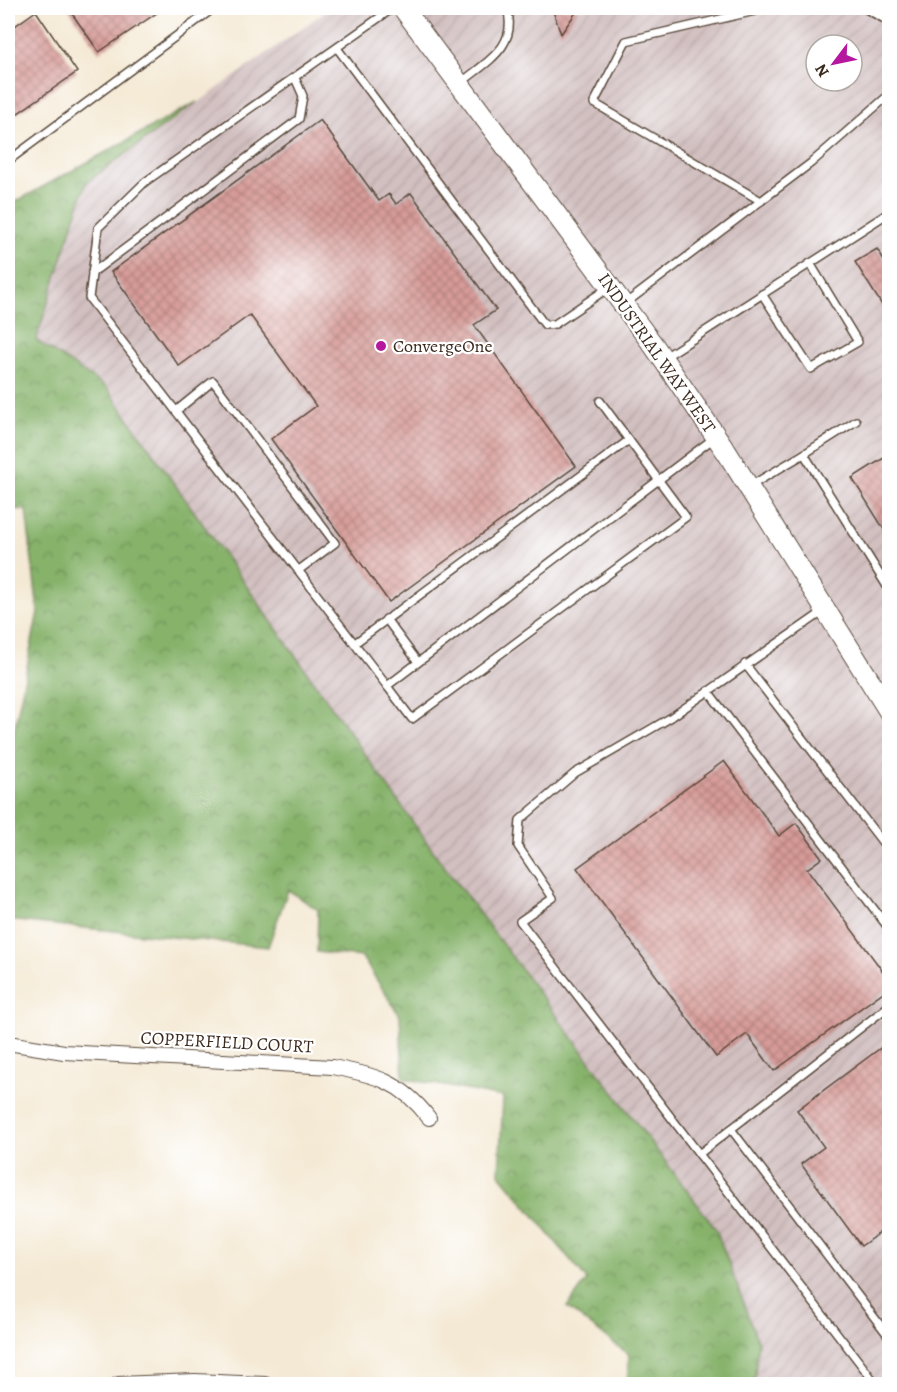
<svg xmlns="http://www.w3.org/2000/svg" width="897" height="1392" viewBox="0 0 897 1392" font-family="Alegreya,serif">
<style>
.industrial{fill:url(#industrial-furrows);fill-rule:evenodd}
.forest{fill:url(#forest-crowns);stroke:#606e44;stroke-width:1.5}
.building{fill:url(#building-cross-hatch)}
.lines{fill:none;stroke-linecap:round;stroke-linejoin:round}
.lane-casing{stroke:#574739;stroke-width:10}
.street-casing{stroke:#574739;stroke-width:16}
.secondary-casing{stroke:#574739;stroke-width:22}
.lane{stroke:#fff;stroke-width:7}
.street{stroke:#fff;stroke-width:14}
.secondary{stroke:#fff;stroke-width:20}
.poi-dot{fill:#b5179e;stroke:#fff;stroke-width:2}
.labels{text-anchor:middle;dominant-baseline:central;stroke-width:4.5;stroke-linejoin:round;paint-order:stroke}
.poi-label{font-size:18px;fill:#3b2a1e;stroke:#fff;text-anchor:start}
.street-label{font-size:18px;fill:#3b2a1e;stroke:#fff}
</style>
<defs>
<pattern id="industrial-furrows" width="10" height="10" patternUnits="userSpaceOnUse" patternTransform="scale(1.5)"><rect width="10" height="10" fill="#d2bfc0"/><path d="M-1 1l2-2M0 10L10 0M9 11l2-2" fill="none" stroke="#b5a4a5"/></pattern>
<pattern id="forest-crowns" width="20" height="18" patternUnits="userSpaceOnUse" patternTransform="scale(1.5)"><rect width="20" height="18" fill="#86b26a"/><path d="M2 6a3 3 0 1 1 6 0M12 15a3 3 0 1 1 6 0" fill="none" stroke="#6f9157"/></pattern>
<pattern id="building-cross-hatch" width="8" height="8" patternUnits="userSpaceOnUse" patternTransform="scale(1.5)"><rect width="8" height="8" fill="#d79b98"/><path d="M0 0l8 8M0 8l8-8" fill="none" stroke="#b07f7b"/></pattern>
</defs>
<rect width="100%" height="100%" fill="#fff"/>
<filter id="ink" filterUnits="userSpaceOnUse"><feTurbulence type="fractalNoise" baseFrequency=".0167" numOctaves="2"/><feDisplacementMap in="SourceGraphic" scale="12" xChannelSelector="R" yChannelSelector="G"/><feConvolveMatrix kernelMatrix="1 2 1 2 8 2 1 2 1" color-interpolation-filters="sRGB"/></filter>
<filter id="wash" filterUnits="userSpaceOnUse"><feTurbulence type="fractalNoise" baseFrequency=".008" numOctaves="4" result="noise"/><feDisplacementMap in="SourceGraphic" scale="24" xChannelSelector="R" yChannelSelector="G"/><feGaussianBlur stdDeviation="1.35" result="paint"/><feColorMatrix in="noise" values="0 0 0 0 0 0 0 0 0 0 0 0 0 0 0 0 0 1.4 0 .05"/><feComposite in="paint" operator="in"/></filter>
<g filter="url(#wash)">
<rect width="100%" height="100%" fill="#f4e9d4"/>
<path class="industrial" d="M330,8H889V1384H754L758,1342L716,1229L438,858L107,388L36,340L86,183ZM816,45H852V81H816Z"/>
<path class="forest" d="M197,102L86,183L36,340L107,388L438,858L716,1229L758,1342L754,1384H627L629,1355L567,1307L587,1280L499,1173L503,1097L403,1078L400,1016L362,957L317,952L318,910L288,890L268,947L8,920V761L38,612L26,510L8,509V206Z"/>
<g id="blocks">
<g class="building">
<path d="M68,8H164L99,52Z"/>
<path d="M552,8H579L561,34Z"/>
<path d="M36,11L77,72L8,120V31Z"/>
<path d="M320,120L379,201L389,194L396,204L411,193L496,310L474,325L576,466L389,602L271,439L316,406L250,315L179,366L111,272Z"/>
<path d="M877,249L890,269V318L855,262Z"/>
<path d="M890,454V539L852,478Z"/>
<path d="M724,761L779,836L796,823L822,858L807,869L890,981V987L774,1071L747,1034L716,1057L577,868Z"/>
<path d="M890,1041V1225L861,1246L801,1164L824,1147L797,1110Z"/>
</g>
</g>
</g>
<g filter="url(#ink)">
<use href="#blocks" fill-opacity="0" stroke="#574739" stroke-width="1.5"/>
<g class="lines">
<defs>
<g id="lane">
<path d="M393,8L145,182L98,228L89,298L387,686L714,438"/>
<path d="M864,8L890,22"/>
<path d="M337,48L545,325L555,324L608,288"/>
<path d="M462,82C489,60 518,46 507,8"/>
<path d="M8,161L214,8"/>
<path d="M761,201L594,103L626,41L768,8"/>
<path d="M92,273L299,119L303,96L295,78"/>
<path d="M762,294L811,369L858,342L810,263"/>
<path d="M626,303L811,163L890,94"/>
<path d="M665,357L890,212"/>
<path d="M176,411L213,381L335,543L299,570"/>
<path d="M804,454L856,421"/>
<path d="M750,486L804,454L890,591"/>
<path d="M824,611L670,718L575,773L520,820L518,846L553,898L520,921L876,1384"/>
<path d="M386,619L418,662"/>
<path d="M355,643L629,440"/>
<path d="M745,664L890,852"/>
<path d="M387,686L412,719L686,517L600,401"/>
<path d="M708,691L890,930"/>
<path d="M731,1129L890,1338"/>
<path d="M699,1154L890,1005"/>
</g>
<g id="street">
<path d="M8,1043L64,1052L332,1067C375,1075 401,1081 429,1118"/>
<path d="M118,1384L195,1381L265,1384"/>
</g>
<path id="secondary" d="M403,8L654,346L726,451L890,713"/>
</defs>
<use href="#lane" class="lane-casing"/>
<use href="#street" class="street-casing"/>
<use href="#secondary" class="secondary-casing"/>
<use href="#lane" class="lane"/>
<use href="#street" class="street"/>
<use href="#secondary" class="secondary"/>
</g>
</g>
<circle class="poi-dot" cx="381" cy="346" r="6"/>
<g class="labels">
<g class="poi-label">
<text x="393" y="346">ConvergeOne</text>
</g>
<g class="street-label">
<text transform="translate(657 353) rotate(55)">INDUSTRIAL WAY WEST</text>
<text transform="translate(227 1042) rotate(3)">COPPERFIELD COURT</text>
</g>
</g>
<rect width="897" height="1392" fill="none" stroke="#fff" stroke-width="30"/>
<g transform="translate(834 63) rotate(238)"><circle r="28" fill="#ffffff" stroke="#b1aaa5" stroke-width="1.5"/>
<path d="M0-4.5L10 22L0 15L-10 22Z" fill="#b5179e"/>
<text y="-9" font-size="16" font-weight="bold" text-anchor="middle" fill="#3b2a1e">N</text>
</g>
</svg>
